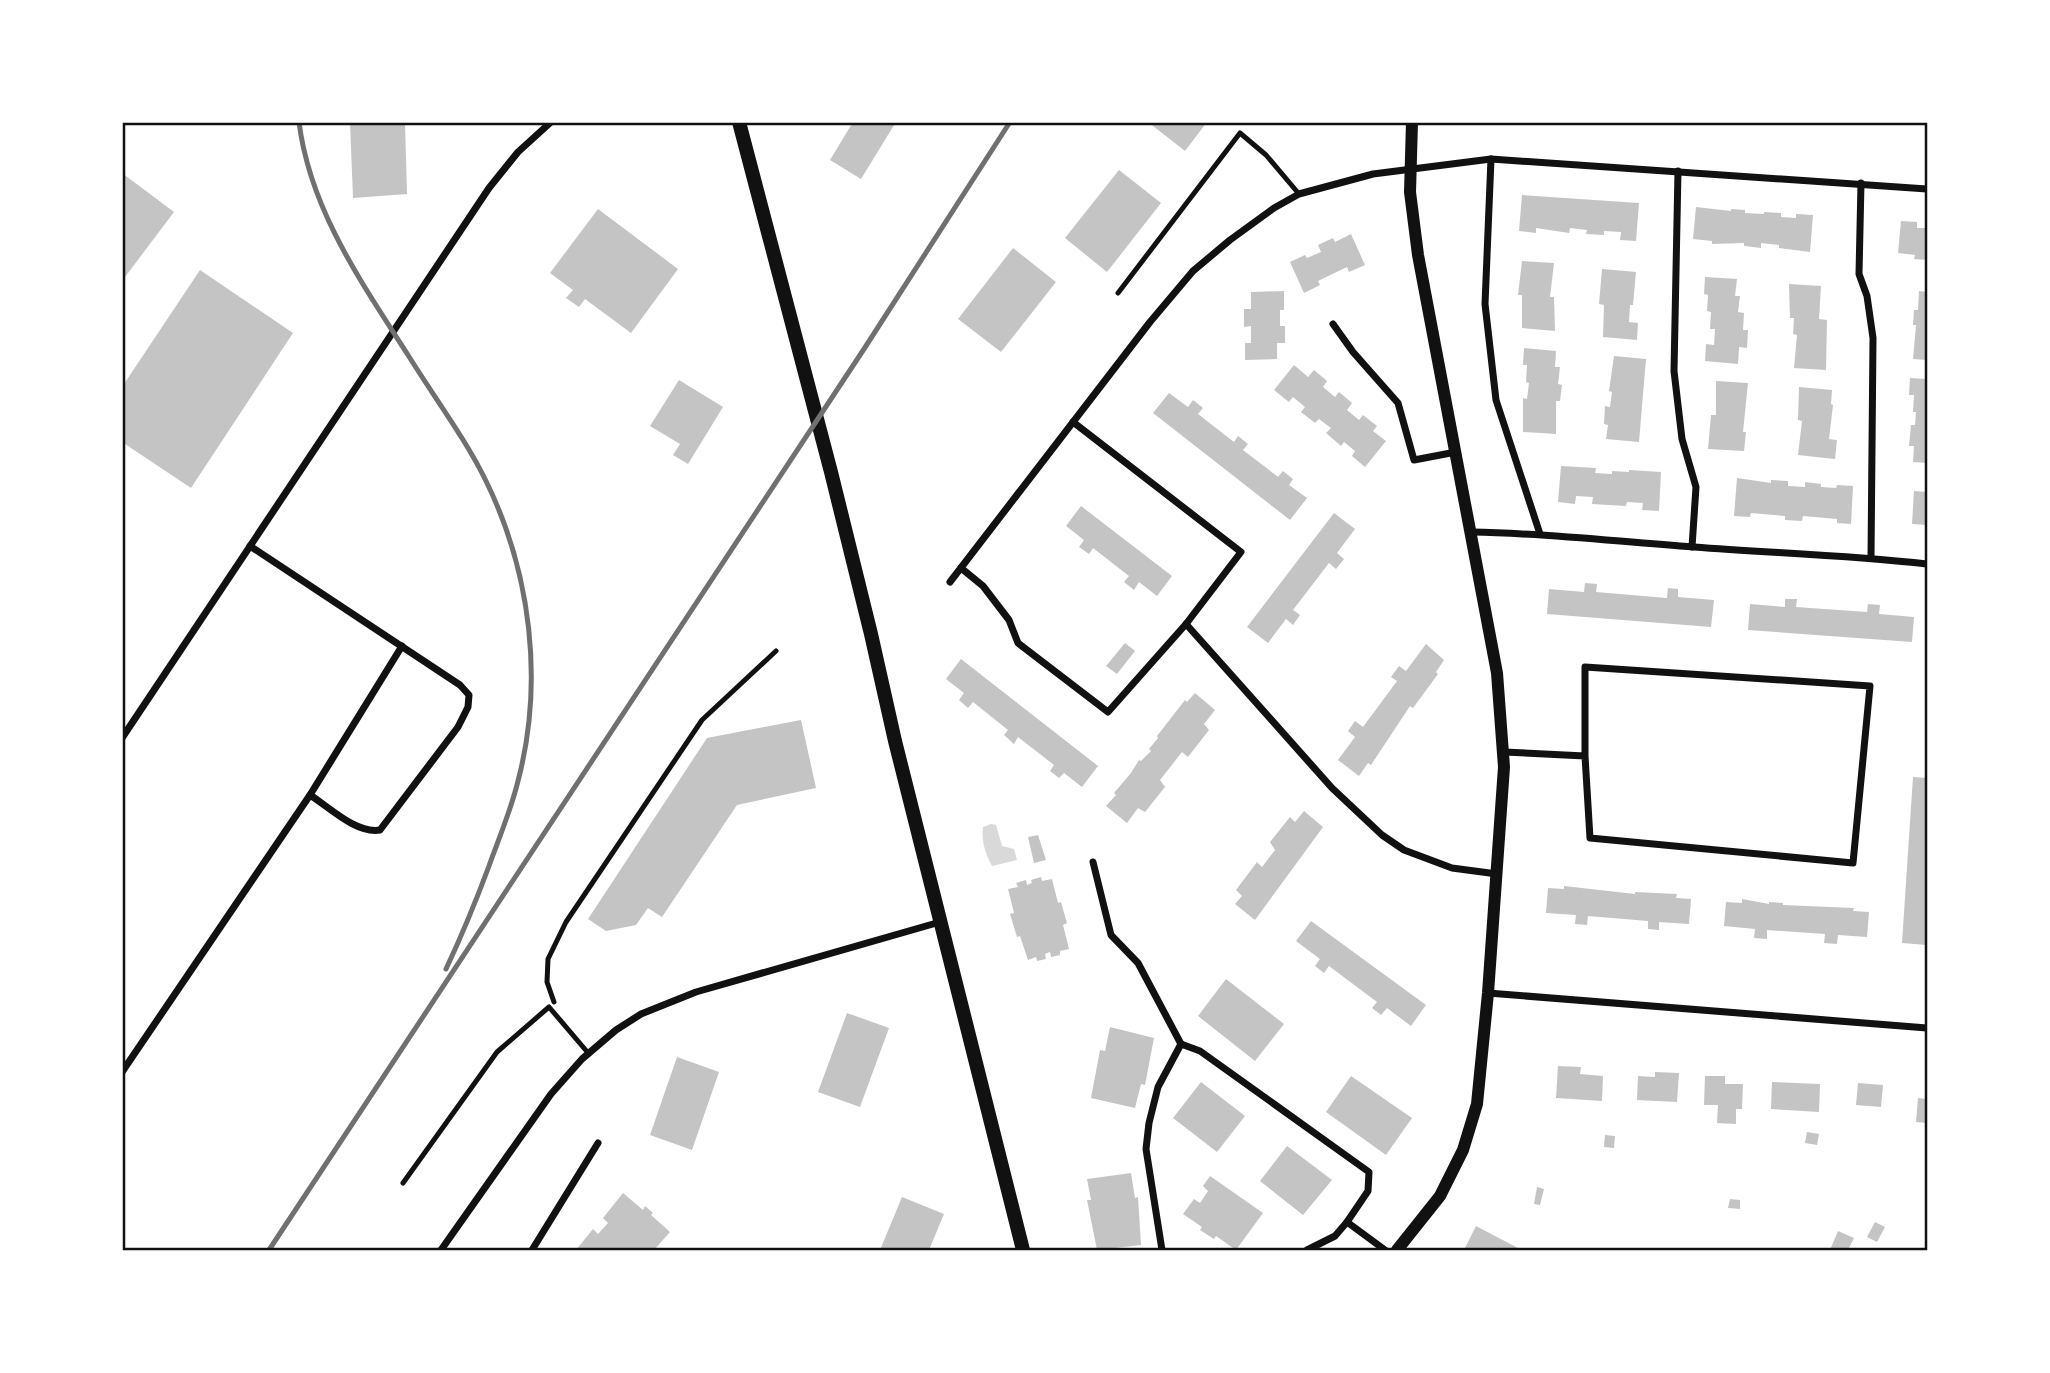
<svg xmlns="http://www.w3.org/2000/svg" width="2050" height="1373" viewBox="0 0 2050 1373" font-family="'Public Sans',sans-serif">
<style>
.water{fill:#d9d9d9}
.building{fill:#c4c4c4}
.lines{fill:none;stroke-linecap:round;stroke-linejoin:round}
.service{stroke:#111;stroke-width:5}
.minor{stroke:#111;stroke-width:7}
.tertiary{stroke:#111;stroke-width:12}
.secondary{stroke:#111;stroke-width:14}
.rail{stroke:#707070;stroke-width:5}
.neatline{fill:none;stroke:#111;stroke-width:2.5}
</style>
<rect width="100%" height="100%" fill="#fff"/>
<path class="water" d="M991,824L996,825L1002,846L1014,849L1017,860L992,866C985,852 981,841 983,827Z"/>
<g class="building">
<path d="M350,122H405L407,194L353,198Z"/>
<path d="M853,122H896L861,179L830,160Z"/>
<path d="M1148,122H1207L1185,151Z"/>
<path d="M1119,170L1161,203L1107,272L1065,238Z"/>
<path d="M122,173L174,212L122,281Z"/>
<path d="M1522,195L1639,203L1636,241L1620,240L1621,232L1604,231V235L1586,234L1587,230L1570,228L1569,233L1536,228V233L1519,231Z"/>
<path d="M1696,207L1731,211V209L1745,210V213L1764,214V212L1781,213V217L1796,218V214L1813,215L1810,252L1779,248V245L1761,243V248L1744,246V243L1712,244V241L1693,239Z"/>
<path d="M598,209L678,269L631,333L585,299L579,307L566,298L573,290L550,273Z"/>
<path d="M1901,221L1917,222V228H1927V260L1914,259L1915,255L1898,253Z"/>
<path d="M1351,234L1365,265L1349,272L1347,267L1318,281L1320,285L1304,293L1290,262L1305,255L1307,258L1321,252L1318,245L1333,238L1335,242Z"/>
<path d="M1013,248L1056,282L1001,352L958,319Z"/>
<path d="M1522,261L1554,263L1550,297H1554L1555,331L1522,328V295H1518Z"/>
<path d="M1602,269L1636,272L1633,305H1630L1629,322L1638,323L1637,340L1603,337L1604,305L1599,304Z"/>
<path d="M200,270L293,333L191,488L122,442V387Z"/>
<path d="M1705,277L1737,279L1735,296H1740L1738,312L1744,313L1743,330H1748L1747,348L1739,347L1738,364L1705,361L1706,344L1714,345L1715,329H1710L1711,312L1707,311L1708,295L1704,294Z"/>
<path d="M1789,284L1821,286L1819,319L1827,320L1826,370L1794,368L1797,335L1793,334L1794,318H1790Z"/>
<path d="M1284,291V310H1280V326H1285V343H1277V359L1245,360V343H1251V326L1244,327V309H1251V292Z"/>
<path d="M1919,291L1927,292V360L1913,359L1916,325H1913L1914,310H1918Z"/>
<path d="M1524,348L1556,351L1555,367H1560L1558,384L1562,385L1560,401H1556V434L1523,432V398L1527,399L1529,383L1526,382L1527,365H1523Z"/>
<path d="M1614,356L1646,359L1639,442L1606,439L1608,425L1604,424L1605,406L1610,407L1612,392L1609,391Z"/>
<path d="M1294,365L1308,377L1314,370L1327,381L1323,387L1335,397L1339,392L1352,403L1347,410L1359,420L1363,415L1377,426L1373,431L1386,441L1365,467L1352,456L1355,451L1344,442L1341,446L1326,433L1331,428L1319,419L1315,423L1301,412L1305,407L1293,397L1289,402L1274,390Z"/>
<path d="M1910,378L1927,379V463L1913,462L1914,446H1909L1911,425H1915L1916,412H1913L1914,395H1909Z"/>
<path d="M679,380L723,407L688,464L673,455L680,444L650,426Z"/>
<path d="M1716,381L1748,383L1743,432H1746L1744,451L1708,449L1711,415H1716Z"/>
<path d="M1799,387L1832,390L1831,404L1833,405L1829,439L1837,440L1835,459L1798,455L1802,421L1798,420Z"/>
<path d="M1169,393L1188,407L1193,400L1203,408L1198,414L1234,442L1238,436L1248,444L1243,450L1278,477L1283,471L1293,479L1289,485L1307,498L1290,520L1153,413Z"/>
<path d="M1561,466L1596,468L1595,473L1612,474V471L1629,472V470L1661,472L1659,511L1642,510L1643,503L1627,502L1626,506L1592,504L1593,497L1576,496L1575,504L1558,502Z"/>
<path d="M1737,478L1771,483V480L1788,481V486L1805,487V482L1821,484V487L1836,488L1837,485L1853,486L1851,524L1837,523V519L1803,516L1802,521L1785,520V516L1751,513L1750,517L1734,516Z"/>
<path d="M1914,491L1927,492V525L1912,524Z"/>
<path d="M1081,506L1172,576L1157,596L1139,582L1134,590L1124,582L1129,576L1093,548L1089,554L1079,547L1084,540L1066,526Z"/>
<path d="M1334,513L1355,529L1337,553L1344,559L1336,569L1329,563L1293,610L1300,615L1293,625L1286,619L1268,643L1247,627Z"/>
<path d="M1585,583L1597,584L1596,592L1667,598L1668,588L1678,589V597L1714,600L1711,627L1547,614L1549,589L1584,592Z"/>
<path d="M1785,599H1797L1796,607L1867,612L1868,604L1880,605L1879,614L1914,617L1912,642L1748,630L1750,604L1785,607Z"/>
<path d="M1125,643L1135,651L1117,674L1106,666Z"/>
<path d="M1426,644L1444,660L1436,672L1438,674L1413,708L1410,706L1371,765L1368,763L1359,776L1338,760L1355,737L1348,731L1355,721L1363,727L1397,681L1391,677L1399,666L1406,671Z"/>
<path d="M961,659L1098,766L1082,787L1064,773L1059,778L1050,771L1054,765L1018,737L1014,744L1004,735L1008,730L973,702L968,708L959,700L964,693L946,679Z"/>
<path d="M1195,693L1215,710L1204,724L1209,730L1188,757L1182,752L1160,780L1165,787L1145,812L1138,808L1127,823L1106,806L1116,795L1114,793L1131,773L1139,760L1141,761L1151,751L1149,749L1158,738L1157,736L1185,700L1187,702Z"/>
<path d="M801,720L816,788L737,805L662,917L648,908L636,925L606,931L588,919L707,738Z"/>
<path d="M1913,777L1927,778V945L1902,943Z"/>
<path d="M1304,811L1323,827L1255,920L1235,904L1242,896L1236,890L1257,862L1262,867L1275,850L1270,842L1290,817L1295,822Z"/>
<path d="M1038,835L1046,860L1034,863L1028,837Z"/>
<path d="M1041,877L1042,881L1052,879L1058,903L1061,902L1067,923L1063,925L1069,949L1060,951V955L1051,957L1050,952L1045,954L1046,959L1037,961L1036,957L1028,960L1020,936L1017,937L1010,914L1014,913L1008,889L1018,887L1016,883L1026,880L1027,885L1032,883L1031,880Z"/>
<path d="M1564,886L1635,894V892L1677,894L1676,898L1691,899L1689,924L1659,922V930L1648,929V921L1588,916L1587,925L1575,924L1576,915L1546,913L1548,888L1564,889Z"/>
<path d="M1742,899L1769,904V902L1783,903V905L1854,908L1853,911L1869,912L1867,937L1838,935L1837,944L1824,943L1825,934L1767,930V939L1754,938L1755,929L1724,926L1726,902L1742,903Z"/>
<path d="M1311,921L1426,1005L1411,1026L1387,1008L1381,1015L1372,1008L1377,1002L1329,966L1324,973L1315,966L1320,959L1296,941Z"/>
<path d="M1226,979L1284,1024L1255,1061L1198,1016Z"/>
<path d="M847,1013L889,1028L860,1107L818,1092Z"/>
<path d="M1110,1027L1154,1038L1145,1085L1141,1084L1135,1108L1091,1098L1100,1050L1105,1051Z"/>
<path d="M677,1057L719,1072L692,1150L650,1135Z"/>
<path d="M1558,1066L1581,1067L1580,1074L1603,1076L1602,1101L1556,1098Z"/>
<path d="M1655,1072L1679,1073L1677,1102L1637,1100L1638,1076L1655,1077Z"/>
<path d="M1351,1076L1412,1118L1386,1155L1326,1112Z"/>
<path d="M1705,1076H1725V1084H1743L1742,1109H1736V1124L1717,1123L1718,1105H1704Z"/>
<path d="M1201,1082L1245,1116L1217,1152L1173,1118Z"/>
<path d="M1772,1082L1820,1084L1819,1112L1771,1109Z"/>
<path d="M1858,1083L1883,1085L1881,1107L1856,1105Z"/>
<path d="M1918,1098L1927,1099V1123L1916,1122Z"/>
<path d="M1807,1132L1819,1134L1817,1145L1805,1143Z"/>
<path d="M1605,1135L1615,1136L1614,1148L1604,1147Z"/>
<path d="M1287,1146L1332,1180L1303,1215L1260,1181Z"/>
<path d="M1131,1173L1135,1198L1138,1197L1141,1245L1097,1250L1087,1200H1091L1087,1179Z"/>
<path d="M1210,1176L1263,1213L1236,1250L1216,1236L1214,1239L1200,1230L1202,1227L1183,1214L1194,1199L1200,1203L1208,1191L1203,1186Z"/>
<path d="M1537,1187L1544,1189L1540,1205L1534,1204Z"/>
<path d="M623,1193L643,1210L645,1206L653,1213L651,1215L670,1232L654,1250H576L593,1229L598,1234L608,1223L603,1218Z"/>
<path d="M902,1197L944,1214L929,1250H880Z"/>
<path d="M1730,1199L1740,1200V1209L1728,1208Z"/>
<path d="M1875,1222L1885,1227L1877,1242L1867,1237Z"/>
<path d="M1476,1226L1518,1248L1516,1250H1470L1465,1248Z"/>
<path d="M1838,1231L1854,1238L1848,1250H1830Z"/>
</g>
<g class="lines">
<g class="service">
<path d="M1118,293L1240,133L1266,155L1299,194"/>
<path d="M554,1002L547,982L548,959L566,922L702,720L776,651"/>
<path d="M403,1183L497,1052L549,1007L589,1054"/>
</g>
<g class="minor">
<path d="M1491,159L1485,304L1496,400L1540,534"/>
<path d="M1678,171L1674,371L1682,439L1696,487L1692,547"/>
<path d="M1861,183L1859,274L1867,296L1873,338L1871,558"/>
<path d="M1333,324L1353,352L1398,403L1414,460L1456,452"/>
<path d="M1073,422L1241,552L1186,624"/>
<path d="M1472,532C1546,533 1620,542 1694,547C1772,553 1850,555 1927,564"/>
<path d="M250,546L460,685L469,695L468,707L458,727L380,830C356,834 329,807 310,795"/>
<path d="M961,568L983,586L1009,620L1018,643L1108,712L1186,624L1332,788L1382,835L1404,850L1452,868L1497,874"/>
<path d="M950,582L1150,322L1193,271L1230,240L1274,208L1299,194L1373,174L1491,159L1927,189"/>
<path d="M122,738L489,188L518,152L551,122"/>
<path d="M1504,752L1585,756L1590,838L1853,863L1870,686L1585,667V756"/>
<path d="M1093,862L1111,935L1138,963L1181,1044"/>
<path d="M1488,993L1927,1028"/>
<path d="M122,1072L310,795L402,646"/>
<path d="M1347,1222L1385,1250"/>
<path d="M441,1250L551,1094L582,1059L616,1030L641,1014L696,992L940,922"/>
<path d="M532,1250L598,1143"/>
<path d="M1162,1250L1146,1149L1149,1123L1158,1087L1181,1044L1200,1051L1369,1172L1368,1191L1347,1222L1335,1236L1307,1250"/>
</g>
<path class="tertiary" d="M1397,1250L1440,1196L1463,1150L1477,1104L1488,993L1504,767L1497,673L1418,255L1410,192L1412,122"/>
<path class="secondary" d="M739,122L831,472L871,634L895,741L1023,1250"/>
<g class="rail">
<path d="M299,122C310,210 362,283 408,355C434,397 465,438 486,481C531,573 544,682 518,781C511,810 499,838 489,866C476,901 462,935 446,969"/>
<path d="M269,1250L864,349L1010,122"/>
</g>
</g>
<rect width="2050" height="1373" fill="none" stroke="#ffffff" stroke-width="248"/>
<rect x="124" y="124" width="1802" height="1125" class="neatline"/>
</svg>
